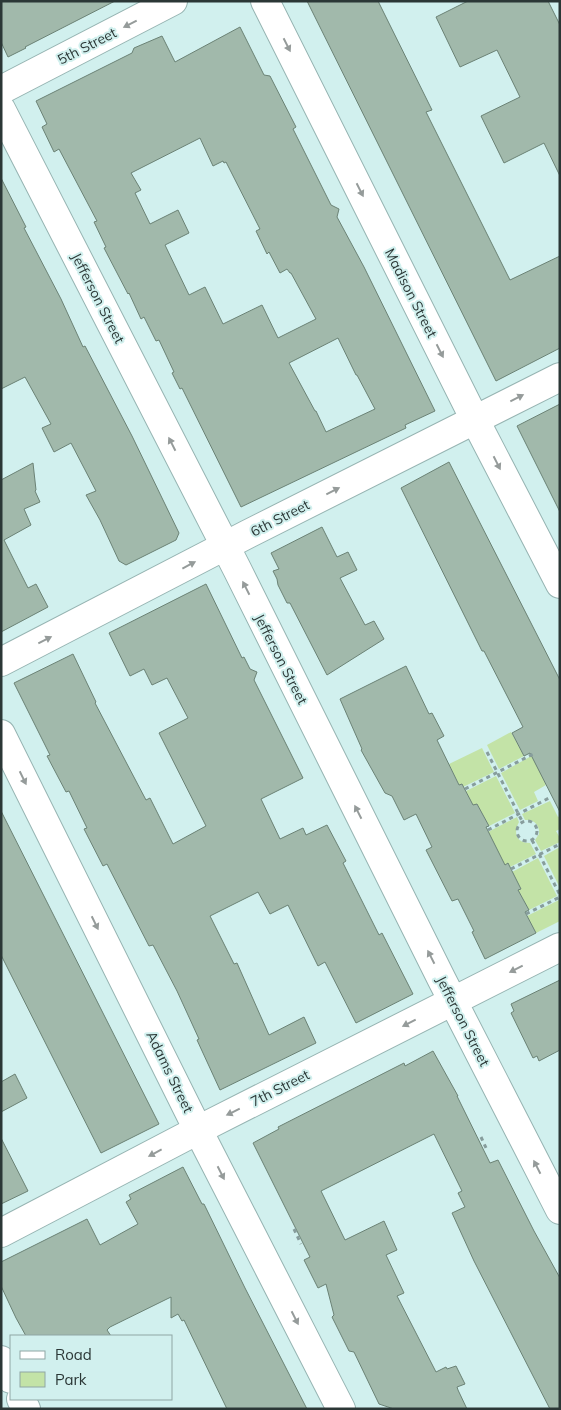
<svg xmlns="http://www.w3.org/2000/svg" width="561" height="1410" viewBox="0 0 561 1410" font-family="Mulish,sans-serif">
<style>
.green{fill:#c3e3a7}
.building{fill:#a1b9ab;stroke:#6b8275;fill-rule:evenodd}
.lines{fill:none;stroke-linecap:round;stroke-linejoin:round}
.street-casing{stroke:#96b4b2;stroke-width:30}
.secondary-casing{stroke:#96b4b2;stroke-width:30}
.path{stroke:#879d9c;stroke-width:3;stroke-dasharray:4 4;stroke-linecap:butt}
.street{stroke:#fff;stroke-width:28}
.secondary{stroke:#fff;stroke-width:28}
.oneway{fill:#959b9a}
.labels{text-anchor:middle;dominant-baseline:central;stroke-width:4;stroke-linejoin:round;paint-order:stroke}
.street-label{font-size:14px;fill:#2b3736;stroke:#d1f0ee}
</style>
<rect width="100%" height="100%" fill="#d1f0ee"/>
<g class="green">
<path d="M511,732L524,756L499,769L487,745Z"/>
<path d="M482,748L494,772L463,787L462,784L459,785L449,764Z"/>
<path d="M533,755L546,785L534,792L538,801L520,810L501,773Z"/>
<path d="M496,776L515,813L489,826L477,804L473,806L466,791Z"/>
<path d="M550,801L558,817L560,816V829L556,831L560,838V842L541,851L535,840L539,834C540,825 534,819 525,820L522,814Z"/>
<path d="M517,817L519,822C513,833 516,843 530,843L536,854L510,867L508,864L503,866L496,848L488,832Z"/>
<path d="M560,847V888L544,856Z"/>
<path d="M538,858L557,896L529,910L518,890L521,889L512,872Z"/>
<path d="M559,900L560,921L536,933L527,916Z"/>
</g>
<g class="building">
<path d="M1,1H115L25,47L26,48L8,57L1,42Z"/>
<path d="M307,1H378L432,110L426,112L510,280L560,256V348L496,381Z"/>
<path d="M468,1H548L560,25V176L544,143L504,163L481,116L520,97L497,50L460,67L436,17Z"/>
<path d="M240,27L264,75L270,76L296,127L293,129L331,205L339,209L337,217L364,267L435,411L405,425L406,428L241,507L182,388L180,389L172,373L174,372L159,340L156,341L144,317L141,319L129,293L128,294L104,248L106,247L94,222L97,221L59,149L54,152L42,127L47,124L36,101L132,53L134,48L162,36L175,62ZM200,138L213,166L223,161L224,163L226,162L260,229L256,231L267,254L269,252L280,273L287,269L290,273H291L316,319L278,338L262,305L223,324L205,287L189,295L165,245L189,233L178,210L150,224L135,193L141,190L131,173ZM338,338L356,375H357L375,409L326,432L316,411H315L289,363Z"/>
<path d="M1,178L26,227L24,228L61,299L83,347L85,346L132,436L179,533L176,540L126,565L119,561L100,520L86,495L96,491L71,443L54,452L42,428L51,424L25,377L1,389Z"/>
<path d="M560,404V512L517,426Z"/>
<path d="M449,462L560,680V812L530,753L524,756L512,733L523,727L484,651H482L401,488Z"/>
<path d="M33,463L36,490L35,491L40,502L24,509L31,525L4,540L28,588L36,584L48,607L1,632V480Z"/>
<path d="M322,527L337,557L348,552L357,570L340,578L365,625L374,621L384,639L327,675L290,603H287L278,585L277,579L273,571L279,569L271,553Z"/>
<path d="M206,584L242,658L244,657L250,669L257,672L254,680L303,778L261,799L280,839L303,828L306,835L327,825L346,861L343,863L379,935L382,933L413,994L356,1023L325,962L318,966L288,905L270,914L258,892L210,916L234,964L237,963L269,1035L304,1017L316,1043L220,1090L197,1040L199,1039L177,991L153,945L149,946L107,864L103,866L84,829L87,828L69,791L66,792L47,756L50,755L14,683L73,654L96,702L95,703L146,800L150,798L173,844L206,826L159,733L188,718L167,678L152,685L144,669L130,676L109,633Z"/>
<path d="M406,666L429,714L432,713L444,736L437,740L459,785L462,784L473,805L477,804L489,826L486,827L505,865L508,863L521,889L518,890L529,910L525,912L536,933L485,959L472,932L474,931L458,899L452,901L426,850L432,847L416,814L404,820L392,796L385,793L361,750L362,749L340,699Z"/>
<path d="M1,811L159,1124L101,1153L1,955Z"/>
<path d="M560,980V1050L539,1061L537,1056L533,1058L511,1013L514,1011L511,1004Z"/>
<path d="M433,1051L458,1096H457L490,1163L498,1160L534,1231L560,1278V1409H550L474,1261L452,1213L465,1207L458,1193L462,1191L434,1134L321,1191L345,1240L384,1221L397,1250L386,1255L404,1293L397,1296L436,1372L446,1367L447,1369L456,1366L465,1384L457,1387L458,1390L467,1409H394L379,1404L354,1352L349,1351L332,1317L334,1315L326,1284L318,1288L304,1260L310,1257L253,1143L279,1129L278,1127L404,1063L405,1066Z"/>
<path d="M15,1074L27,1098L1,1112V1082Z"/>
<path d="M1,1138L28,1191L1,1204Z"/>
<path d="M183,1167L202,1204H204L245,1288L307,1409H227L184,1320L182,1321L178,1314L171,1318V1297L110,1327L107,1330L111,1336H26L16,1318L1,1286V1262L87,1219L100,1245L138,1224L126,1202L131,1199L129,1195Z"/>
</g>
<g class="lines">
<defs>
<g id="street">
<path d="M1,90L173,1"/>
<path d="M1,662L248,534L560,377"/>
<path d="M1,734L198,1130L341,1409"/>
<path d="M1,1233L198,1130L560,947"/>
<path d="M1,1360L11,1379"/>
<path d="M21,1399L26,1409"/>
</g>
<g id="secondary">
<path d="M265,1L475,420L560,584"/>
<path d="M1,109L237,569L442,980L560,1210"/>
</g>
</defs>
<use href="#street" class="street-casing"/>
<use href="#secondary" class="secondary-casing"/>
<g class="path">
<path d="M487,752L523,823"/>
<path d="M465,789L533,754"/>
<circle cx="527" cy="831" r="10"/>
<path d="M488,830L549,798"/>
<path d="M532,840L560,895"/>
<path d="M511,869L560,844"/>
<path d="M526,914L560,897"/>
<path d="M481,1137L487,1150"/>
<path d="M294,1229L301,1244"/>
</g>
<use href="#street" class="street"/>
<use href="#secondary" class="secondary"/>
</g>
<defs><path id="oneway-solid" d="M-6-.8H1V-3.2L6.5 0L1 3.2V.8H-6Z" transform="scale(1.25)"/></defs>
<g class="oneway">
<use href="#oneway-solid" transform="translate(130 24) rotate(153)"/>
<use href="#oneway-solid" transform="translate(287 45) rotate(63)"/>
<use href="#oneway-solid" transform="translate(360 190) rotate(63)"/>
<use href="#oneway-solid" transform="translate(440 351) rotate(63)"/>
<use href="#oneway-solid" transform="translate(517 398) rotate(-27)"/>
<use href="#oneway-solid" transform="translate(172 444) rotate(-117)"/>
<use href="#oneway-solid" transform="translate(497 463) rotate(63)"/>
<use href="#oneway-solid" transform="translate(333 491) rotate(-27)"/>
<use href="#oneway-solid" transform="translate(189 565) rotate(-28)"/>
<use href="#oneway-solid" transform="translate(246 588) rotate(-117)"/>
<use href="#oneway-solid" transform="translate(45 640) rotate(-27)"/>
<use href="#oneway-solid" transform="translate(23 778) rotate(64)"/>
<use href="#oneway-solid" transform="translate(358 812) rotate(-117)"/>
<use href="#oneway-solid" transform="translate(95 923) rotate(64)"/>
<use href="#oneway-solid" transform="translate(431 957) rotate(-117)"/>
<use href="#oneway-solid" transform="translate(516 969) rotate(153)"/>
<use href="#oneway-solid" transform="translate(409 1023) rotate(153)"/>
<use href="#oneway-solid" transform="translate(233 1112) rotate(154)"/>
<use href="#oneway-solid" transform="translate(155 1153) rotate(152)"/>
<use href="#oneway-solid" transform="translate(537 1167) rotate(-117)"/>
<use href="#oneway-solid" transform="translate(221 1173) rotate(63)"/>
<use href="#oneway-solid" transform="translate(295 1318) rotate(63)"/>
</g>
<g class="labels">
<g class="street-label">
<text transform="translate(87 46) rotate(-27)">5th Street</text>
<text transform="translate(411 293) rotate(63)">Madison Street</text>
<text transform="translate(98 298) rotate(63)">Jefferson Street</text>
<text transform="translate(280 518) rotate(-27)">6th Street</text>
<text transform="translate(281 659) rotate(63)">Jefferson Street</text>
<text transform="translate(463 1021) rotate(63)">Jefferson Street</text>
<text transform="translate(170 1072) rotate(64)">Adams Street</text>
<text transform="translate(280 1088) rotate(-27)">7th Street</text>
</g>
</g>
<rect width="561" height="1410" fill="none" stroke="#2b3736" stroke-width="5"/>
<rect x="10" y="1335" width="162" height="65" fill="#d1f0ee" stroke="#8fa6a4"/>
<rect x="20" y="1351" width="25" height="8" fill="#ffffff" stroke="#8fa6a4"/>
<text x="55" y="1360" font-size="15" fill="#2b3736">Road</text>
<rect x="20" y="1372" width="25" height="15" fill="#c3e3a7" stroke="#8fa6a4"/>
<text x="55" y="1385" font-size="15" fill="#2b3736">Park</text>
</svg>
